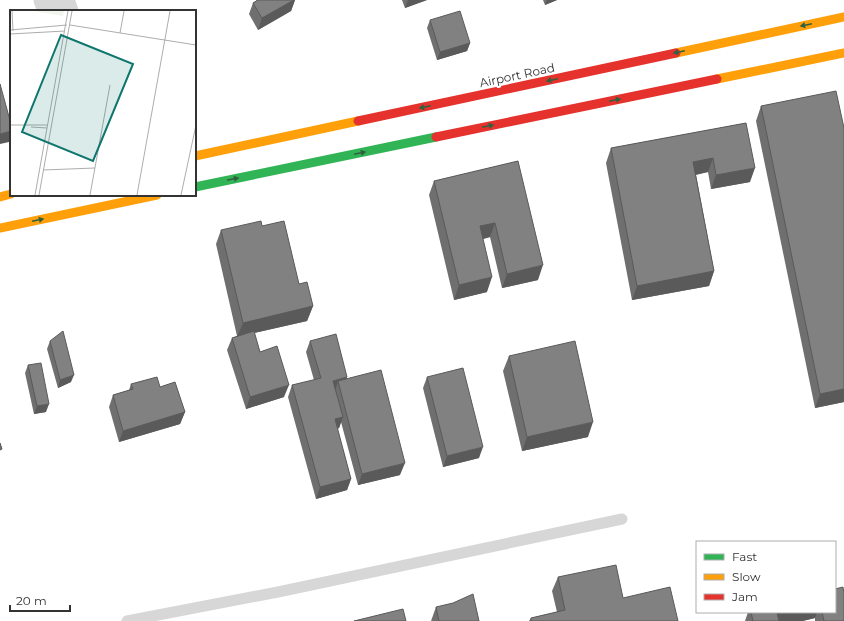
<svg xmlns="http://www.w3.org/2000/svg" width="844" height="621" viewBox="0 0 844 621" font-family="Montserrat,sans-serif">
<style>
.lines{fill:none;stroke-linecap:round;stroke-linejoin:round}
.lane{stroke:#d7d7d7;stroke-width:11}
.street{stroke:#d7d7d7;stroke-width:21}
.fast{stroke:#30b455;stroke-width:9}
.slow{stroke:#ff9f0a;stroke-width:9}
.jam{stroke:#e5322d;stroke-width:9}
.wall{fill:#6f6f6f}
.shaded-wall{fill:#5a5a5a}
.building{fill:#818181;stroke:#5a5a5a}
.oneway{fill:#32603f}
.labels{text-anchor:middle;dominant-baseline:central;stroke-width:4;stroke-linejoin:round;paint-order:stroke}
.street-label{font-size:12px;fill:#333;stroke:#fff}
.inset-road{fill:none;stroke:#adadad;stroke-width:1}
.view{fill:#0f766e;fill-opacity:0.15;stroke:#0f766e;stroke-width:2}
.inset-edge{fill:none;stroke:#333;stroke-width:2}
</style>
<rect width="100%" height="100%" fill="#fff"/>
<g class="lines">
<path class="lane" d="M127,621L278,592L622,519"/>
<g class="street">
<path d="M44,0L48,11"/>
<path d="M64,0L68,11"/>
</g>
<path class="fast" d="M195,187L436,137"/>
<g class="slow">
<path d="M676,53L844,17"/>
<path d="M717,79L844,53"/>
<path d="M195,156L358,121"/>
<path d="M0,197L11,194"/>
<path d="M0,228L157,195"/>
</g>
<g class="jam">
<path d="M358,121L676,53"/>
<path d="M436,137L717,79"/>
</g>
</g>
<g class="wall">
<path d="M257,0H295L291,11L258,30L249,14L253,3Z"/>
<path d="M402,0H427L405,8Z"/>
<path d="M543,0H557L545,5Z"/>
<path d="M430,20L470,43L467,51L437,60L427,28Z"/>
<path d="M761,106L844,128V402L815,408L756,121Z"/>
<path d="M746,123L750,182L711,189L708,172L696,175L714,271L709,286L632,300L606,163L611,148Z"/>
<path d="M518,161L538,280L502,288L490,237L483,239L487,292L454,300L429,195L434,181Z"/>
<path d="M262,226L299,284L313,306L307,321L254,333L260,352L284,397L246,409L227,350L232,338L237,336L216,244L221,230Z"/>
<path d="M50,341L71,382L58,388L47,349Z"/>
<path d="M310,341L347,377V379L400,475L358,485L341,422L339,428L337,429L351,479L347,490L316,499L288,397L292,385L314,380L306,352Z"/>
<path d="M509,356L588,437L522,451L503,371Z"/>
<path d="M28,365L46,412L34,414L25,373Z"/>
<path d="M427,377L479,458L443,467L423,388Z"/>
<path d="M131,384L160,387L185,412L180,424L119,442L109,407L113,395L129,390Z"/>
<path d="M558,577L623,598L678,621H529L531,618L557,612L552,591Z"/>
<path d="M436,607L479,621H431Z"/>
<path d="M748,612H835L844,621H815V618L802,621H745Z"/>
</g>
<g class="shaded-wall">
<path d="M294,0H295L291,11L258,30L262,18Z"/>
<path d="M408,0H427L405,8Z"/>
<path d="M547,0H557L545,5Z"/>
<path d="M470,43L467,51L437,60L440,52Z"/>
<path d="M11,131V136L9,142L0,144V134Z"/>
<path d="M713,158L708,172L688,176L693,162Z"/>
<path d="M755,168L750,182L711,189L716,175Z"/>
<path d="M495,223L490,237L475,241L480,226Z"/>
<path d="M543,265L538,280L502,288L507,274Z"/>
<path d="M714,271L709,286L632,300L637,286Z"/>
<path d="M492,277L487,292L454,300L459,285Z"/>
<path d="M313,306L307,321L237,337L243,323Z"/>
<path d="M74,375L71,382L58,388L60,380Z"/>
<path d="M347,377L343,388L338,381L335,391L333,381Z"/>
<path d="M289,385L284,397L246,409L250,397Z"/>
<path d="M844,389V402L815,408L820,394Z"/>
<path d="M49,404L46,412L34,414L37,406Z"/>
<path d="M185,412L180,424L119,442L123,431Z"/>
<path d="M343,417L339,428L330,431L335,419Z"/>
<path d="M593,422L588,437L522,451L527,437Z"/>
<path d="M483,447L479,458L443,467L447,456Z"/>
<path d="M405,463L400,475L358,485L362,474Z"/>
<path d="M351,479L347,490L316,499L320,487Z"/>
<path d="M782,612H817L815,618L803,621H774L777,613Z"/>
</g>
<g class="building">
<path d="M258,0H294L262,18L253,3Z"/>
<path d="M460,11L470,43L440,52L430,20Z"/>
<path d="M0,84L11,124V131L0,134Z"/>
<path d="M836,91L844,128V389L820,394L761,106Z"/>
<path d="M746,123L755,168L716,175L713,158L693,162L714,271L637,286L611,148Z"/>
<path d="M518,161L543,265L507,274L495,223L480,226L492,277L459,285L434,181Z"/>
<path d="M261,221L262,226L284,221L299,284L307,282L313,306L243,323L221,230Z"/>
<path d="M63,331L74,375L60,380L50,341Z"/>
<path d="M254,331L260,352L277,346L289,385L250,397L232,338Z"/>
<path d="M336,334L347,377L333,381L343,417L335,419L351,479L320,487L292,385L321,378L310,341Z"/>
<path d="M575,341L593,422L527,437L509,356Z"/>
<path d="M41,363L49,404L37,406L28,365Z"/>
<path d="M463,368L483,447L447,456L427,377Z"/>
<path d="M381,370L405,463L362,474L338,381Z"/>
<path d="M157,377L160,387L175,382L185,412L123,431L113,395L133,389L131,384Z"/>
<path d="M0,443L2,449L0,450Z"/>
<path d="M616,565L623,598L670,587L678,621H531V618L565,610L558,577Z"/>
<path d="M843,587L844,594V621H824L822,612H835V589Z"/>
<path d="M473,594L479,621H439L436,607L453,603Z"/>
<path d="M403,609L406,621H354Z"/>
<path d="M751,612H782L777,613L779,621H752H753Z"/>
</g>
<defs><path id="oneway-solid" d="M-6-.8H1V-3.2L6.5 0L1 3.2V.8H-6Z"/></defs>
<g class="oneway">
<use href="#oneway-solid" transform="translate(806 25) rotate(168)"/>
<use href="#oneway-solid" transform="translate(679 52) rotate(168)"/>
<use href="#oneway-solid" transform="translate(552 80) rotate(168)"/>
<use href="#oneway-solid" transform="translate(615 100) rotate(-12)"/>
<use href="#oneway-solid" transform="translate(425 107) rotate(168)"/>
<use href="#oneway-solid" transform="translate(488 126) rotate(-12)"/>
<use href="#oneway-solid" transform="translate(360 153) rotate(-12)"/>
<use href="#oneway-solid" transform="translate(233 179) rotate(-12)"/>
<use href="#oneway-solid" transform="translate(38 220) rotate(-12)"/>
</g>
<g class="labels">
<g class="street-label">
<text transform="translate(517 75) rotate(-12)">Airport Road</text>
</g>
</g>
<g transform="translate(10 10)">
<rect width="186" height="186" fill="#fff"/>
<path d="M24,1H54L53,6Z" fill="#f1f5ed"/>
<path class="inset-road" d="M2,1L3,21M60,15L186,35M0,20L57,15M110,23L114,1M0,24L55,21M0,115H38M21,117L37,118M33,160L85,158M25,185L58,1M29,185L62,1M80,185L100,75M127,185L160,1M171,185L186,115"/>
<path class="view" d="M51,25L123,54L83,151L12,122Z"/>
<rect width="186" height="186" class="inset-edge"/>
</g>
<rect x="696" y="541" width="140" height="72" fill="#ffffff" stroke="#adadad"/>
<rect x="704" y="554" width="20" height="6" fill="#30b455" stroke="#adadad"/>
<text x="732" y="561" font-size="12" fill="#333333">Fast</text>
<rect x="704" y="574" width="20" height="6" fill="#ff9f0a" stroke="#adadad"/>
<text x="732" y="581" font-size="12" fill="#333333">Slow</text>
<rect x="704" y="594" width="20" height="6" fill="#e5322d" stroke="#adadad"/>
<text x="732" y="601" font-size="12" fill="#333333">Jam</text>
<path d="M10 605v6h60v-6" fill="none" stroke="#333333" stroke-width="2"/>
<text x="16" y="605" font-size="12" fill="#333333" stroke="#ffffff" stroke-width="3" paint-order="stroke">20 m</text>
</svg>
